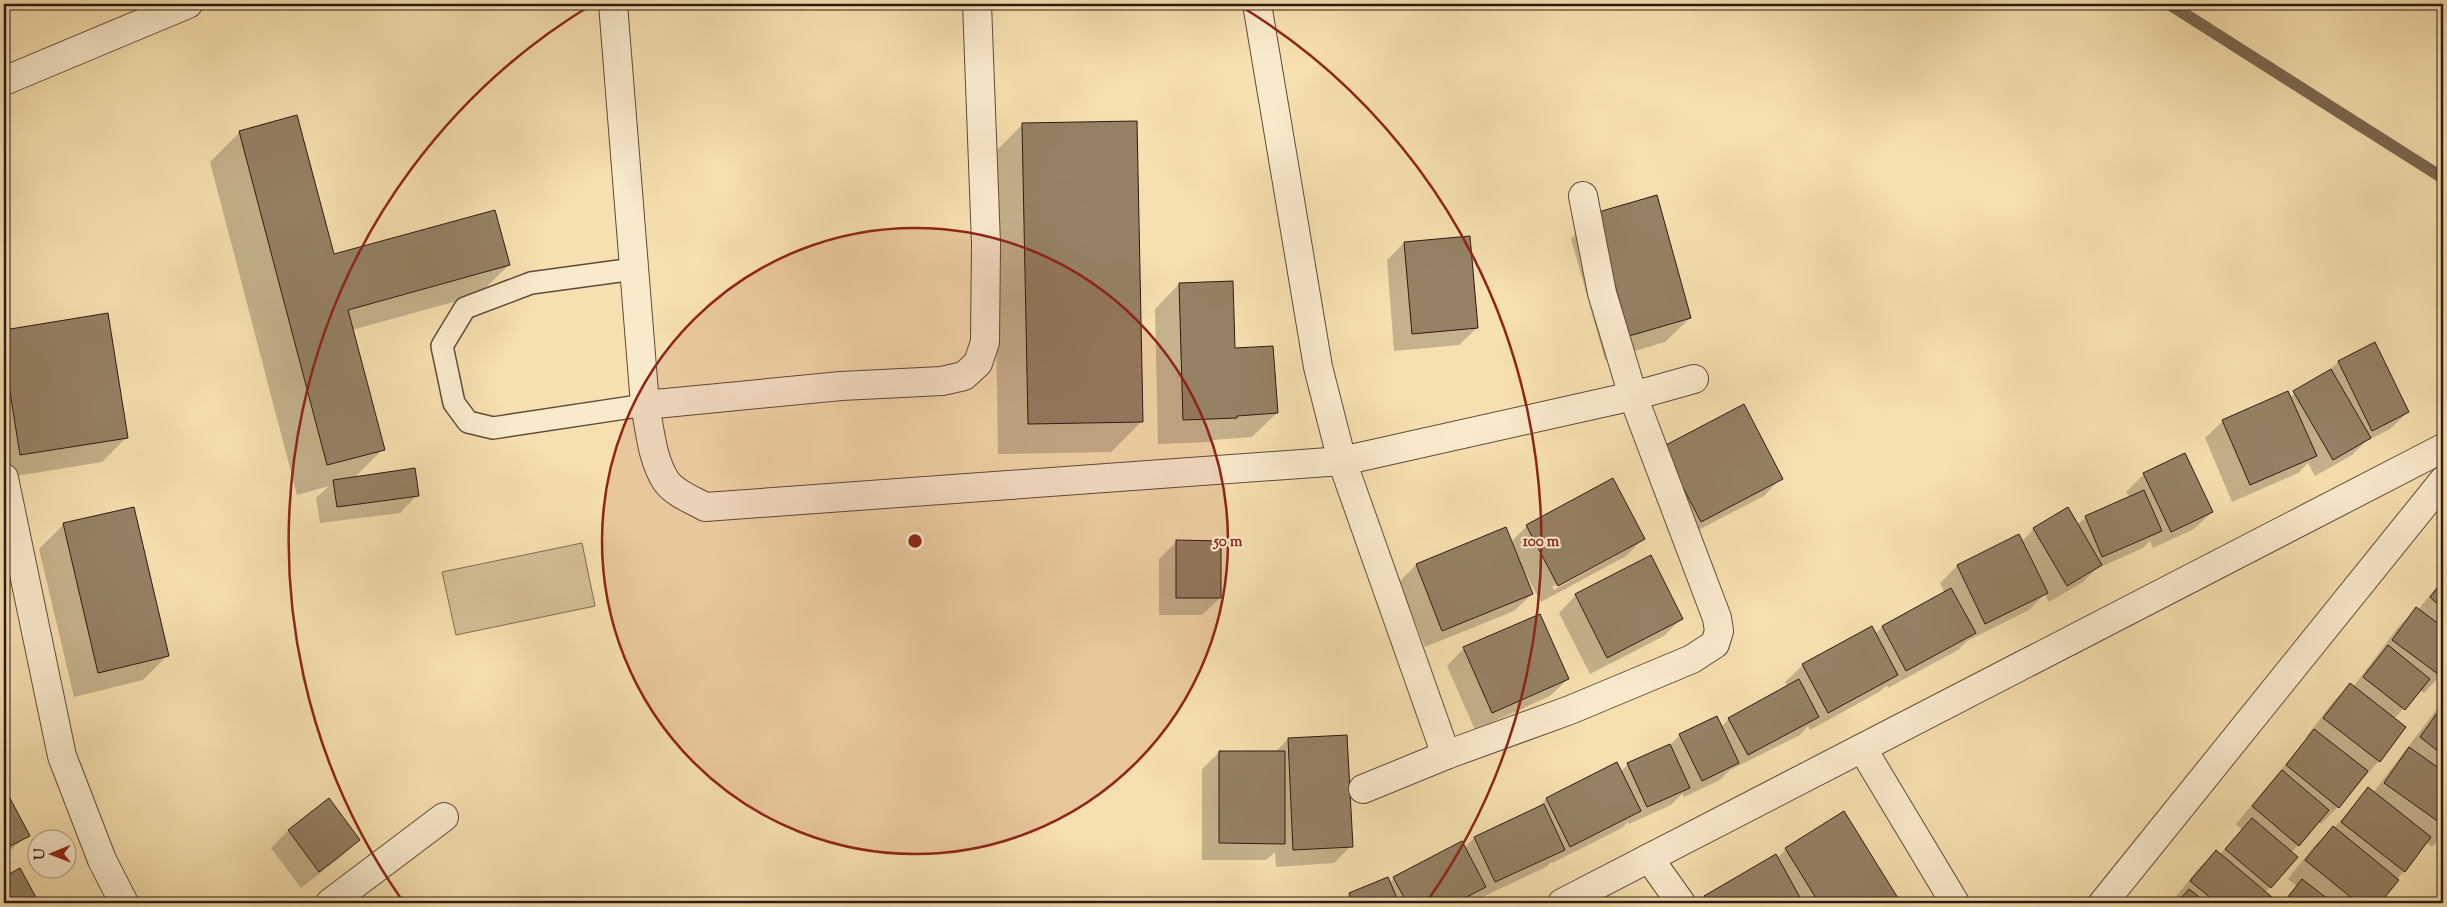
<svg xmlns="http://www.w3.org/2000/svg" width="2447" height="907" viewBox="0 0 2447 907" font-family="'Sorts Mill Goudy',serif">
<style>
.green{fill:#d4be95;stroke:#806c53}
.shadow{fill:#0003;fill-rule:evenodd}
.lines{fill:none;stroke-linecap:round;stroke-linejoin:round}
.stream{stroke:#7c6850;stroke-width:12}
.building{fill:#958164;stroke:#2c1b11}
.lane-casing{stroke:#5e4c39;stroke-width:24}
.street-casing{stroke:#5e4c39;stroke-width:30}
.lane{stroke:#f9eacc;stroke-width:21}
.street{stroke:#f9eacc;stroke-width:28}
.ring{fill:none;stroke:#8f2418;stroke-width:2.5}
.centre{fill:#8f2418;stroke:#f9eacc;stroke-width:2.5}
.ring-label{font-size:15px;text-anchor:middle;font-weight:bold;fill:#8f2418;stroke:#f9eacc;stroke-width:4.5;stroke-linejoin:round;paint-order:stroke}
</style>
<rect width="100%" height="100%" fill="#f6dfb0"/>
<filter id="stains"><feTurbulence type="fractalNoise" baseFrequency=".004" numOctaves="4"/><feColorMatrix values="0 0 0 0 .2 0 0 0 0 .09 0 0 0 0 .02 0 0 0 .5 -.17"/></filter>
<radialGradient id="worn" r=".72"><stop offset=".6" stop-color="#630" stop-opacity="0"/><stop offset="1" stop-color="#630" stop-opacity=".3"/></radialGradient>
<path class="green" d="M582,543L595,606L456,635L442,572Z"/>
<g class="shadow">
<path d="M1023,124L1141,422L1111,452L998,454L993,154Z"/>
<path d="M240,132L333,256L509,265L478,295L352,330L383,449L354,478L417,495L400,513L320,523L316,498L329,486L297,495L210,162Z"/>
<path d="M1595,214L1690,318L1665,342L1605,360L1571,239Z"/>
<path d="M1404,243L1477,328L1459,345L1394,351L1387,260Z"/>
<path d="M1179,284L1234,350L1277,413L1252,437L1214,440L1211,442L1158,444L1155,309Z"/>
<path d="M107,315L126,438L102,462L4,478V331Z"/>
<path d="M2374,344L2408,412L2390,429L2365,442L2352,455L2315,476L2308,463L2298,473L2232,502L2205,438L2223,421L2290,397L2329,371L2338,362Z"/>
<path d="M1645,465L1781,478L1764,496L1683,538Z"/>
<path d="M2144,474L2212,512L2194,529L2153,548L2150,541L2143,548L2096,569L2083,582L2049,602L2045,594L2029,610L1967,641L1958,650L1888,688L1887,685L1879,692L1810,730L1808,726L1800,735L1730,770L1720,780L1684,797L1682,794L1671,805L1629,824L1628,822L1622,828L1552,863L1551,862L1546,867L1478,899L1476,895L1468,903H1340L1349,894L1388,879L1389,883L1394,878L1464,848L1474,838L1537,808L1546,799L1616,764L1620,772L1628,764L1670,745L1680,735L1721,727L1729,719L1788,687L1785,682L1803,665L1875,634L1882,627L1945,593L1940,583L1957,566L2018,535L2021,542L2034,529L2077,525L2086,517L2130,498L2126,492Z"/>
<path d="M64,524L168,655L143,680L74,697L39,549Z"/>
<path d="M1527,526L1643,539L1626,556L1541,602L1524,571L1523,572L1532,594L1514,611L1425,647L1399,582L1416,565L1506,529L1511,542ZM1624,548V551L1554,590L1552,587Z"/>
<path d="M1177,541L1220,598L1202,615H1159V559Z"/>
<path d="M2443,579V673L2424,693L2420,690L2394,719L2379,761L2338,807L2321,824L2318,822L2291,853L2296,857L2265,892L2271,897L2265,903H2176L2174,899L2198,869L2216,852L2219,855L2242,830L2236,824L2308,737L2307,736L2333,702L2350,685L2353,687L2399,626L2416,609L2418,610Z"/>
<path d="M1576,595L1681,619L1664,636L1590,674L1559,613Z"/>
<path d="M1464,648L1568,679L1550,696L1475,730L1447,666Z"/>
<path d="M2443,701V836L2432,847L2426,842L2379,903H2281L2297,886L2288,879L2315,845L2334,828L2368,789L2373,793Z"/>
<path d="M1288,739L1351,846L1334,863L1276,867L1275,852L1266,860H1202V769L1219,752H1275Z"/>
<path d="M4,789L28,835L4,856Z"/>
<path d="M329,800L358,840L341,857L301,888L271,848L288,831Z"/>
<path d="M1844,813L1899,903H1698L1704,897L1775,855L1777,858L1786,849Z"/>
<path d="M20,870L37,903H4V879Z"/>
</g>
<g class="lines">
<path class="stream" d="M2169,4L2443,178"/>
</g>
<g class="building">
<path d="M297,115L334,254L495,210L510,265L348,310L385,450L327,465L239,131Z"/>
<path d="M1137,121L1143,422L1028,424L1022,123Z"/>
<path d="M1657,195L1691,318L1629,336L1595,213Z"/>
<path d="M1470,236L1478,328L1412,334L1404,242Z"/>
<path d="M1233,281L1235,348L1273,346L1278,413L1237,416V418L1183,420L1179,283Z"/>
<path d="M108,313L128,438L20,455L4,354V330Z"/>
<path d="M2375,342L2409,412L2372,431L2338,361Z"/>
<path d="M2331,369L2371,438L2333,460L2293,391Z"/>
<path d="M2288,391L2317,456L2250,485L2222,420Z"/>
<path d="M1744,404L1783,479L1701,522L1662,447Z"/>
<path d="M2185,453L2213,512L2171,532L2143,473Z"/>
<path d="M415,468L419,496L337,507L333,480Z"/>
<path d="M1613,478L1645,539L1558,586L1526,525Z"/>
<path d="M2144,490L2162,531L2102,557L2085,516Z"/>
<path d="M134,507L169,656L98,673L63,523Z"/>
<path d="M2068,507L2102,565L2067,586L2033,528Z"/>
<path d="M1506,527L1533,594L1442,631L1416,564Z"/>
<path d="M2019,534L2048,593L1985,624L1957,565Z"/>
<path d="M1176,540L1221,541V598H1176Z"/>
<path d="M1651,555L1683,619L1607,658L1575,594Z"/>
<path d="M2443,581V609L2430,597Z"/>
<path d="M1951,588L1976,633L1906,671L1882,626Z"/>
<path d="M2416,607L2443,627L2442,677L2392,640Z"/>
<path d="M1540,614L1569,679L1492,713L1463,647Z"/>
<path d="M1872,626L1898,675L1828,713L1802,664Z"/>
<path d="M2388,645L2430,679L2405,710L2363,677Z"/>
<path d="M1799,679L1819,717L1748,755L1728,718Z"/>
<path d="M2350,683L2406,727L2380,762L2323,718Z"/>
<path d="M2443,705V755L2420,737Z"/>
<path d="M1717,716L1739,763L1702,781L1679,734Z"/>
<path d="M2314,729L2368,771L2339,808L2286,765Z"/>
<path d="M1347,735L1353,847L1293,850L1288,738Z"/>
<path d="M1670,744L1690,788L1647,807L1627,763Z"/>
<path d="M2409,747L2443,771V825L2384,783Z"/>
<path d="M1219,751H1285V844L1219,843Z"/>
<path d="M1617,762L1641,811L1570,847L1546,798Z"/>
<path d="M2282,770L2329,810L2299,846L2252,806Z"/>
<path d="M4,787L30,836L4,849Z"/>
<path d="M2368,787L2431,837L2405,872L2341,822Z"/>
<path d="M329,798L360,840L319,872L288,830Z"/>
<path d="M1544,804L1565,850L1495,882L1474,837Z"/>
<path d="M1844,811L1901,903H1819L1785,848Z"/>
<path d="M2252,818L2298,857L2271,888L2225,849Z"/>
<path d="M2333,826L2399,880L2380,903H2358L2305,860Z"/>
<path d="M1462,841L1486,887L1455,903H1407L1393,877Z"/>
<path d="M2216,850L2272,897L2267,903H2217L2190,881Z"/>
<path d="M1776,854L1803,903H1708L1704,896Z"/>
<path d="M20,868L39,903H4V877Z"/>
<path d="M1388,877L1399,903H1353L1349,893Z"/>
<path d="M2302,879L2333,903H2283Z"/>
<path d="M2189,889L2207,903H2177Z"/>
</g>
<g class="lines">
<defs>
<path id="lane" d="M634,269L531,283L465,308L442,346L454,403L468,422L493,428L645,405"/>
<g id="street">
<path d="M613,4L645,405C650,430 652,460 666,481C674,493 693,500 705,507L1342,461L1633,396L1694,379"/>
<path d="M1257,4L1318,367L1342,461L1446,755"/>
<path d="M4,81L188,4"/>
<path d="M645,405L841,386L942,381L964,376L978,363L985,342L986,244L977,4"/>
<path d="M4,478L62,756L102,860L124,903"/>
<path d="M1862,748L1955,903"/>
<path d="M1363,789L1446,755L1570,710L1692,659L1715,644L1719,631L1717,618L1633,396L1602,293L1583,196"/>
<path d="M1649,858L1681,903"/>
<path d="M330,903L444,817"/>
<path d="M1562,903L2443,448"/>
<path d="M2103,903L2443,481"/>
</g>
</defs>
<use href="#lane" class="lane-casing"/>
<use href="#street" class="street-casing"/>
<use href="#lane" class="lane"/>
<use href="#street" class="street"/>
</g>
<circle cx="915" cy="541" r="313" fill="#8f2418" fill-opacity=".12"/>
<g class="ring">
<circle cx="915" cy="541" r="313"/>
<path d="M402 900A626 626 0 0 1 593 4M1237 4A626 626 0 0 1 1428 900"/>
</g>
<circle cx="915" cy="541" r="8" class="centre"/>
<g class="ring-label">
<text x="1228" y="546">50 m</text>
<text x="1541" y="546">100 m</text>
</g>
<rect width="2447" height="907" fill="none" stroke="#f6dfb0" stroke-width="20"/>
<rect x="5" y="5" width="2437" height="897" fill="none" stroke="#2c1b11" stroke-width="2.5"/>
<rect x="10" y="10" width="2427" height="887" fill="none" stroke="#2c1b11"/>
<g transform="translate(52 854) rotate(269)"><circle r="24" fill="#f9eacc" stroke="#a79781"/>
<path d="M0-4L9 19L0 12L-9 19Z" fill="#8f2418"/>
<text y="-8" font-size="14" font-weight="bold" text-anchor="middle" fill="#2c1b11">U</text>
</g>
<rect width="100%" height="100%" filter="url(#stains)"/>
<rect width="100%" height="100%" fill="url(#worn)"/>
</svg>
